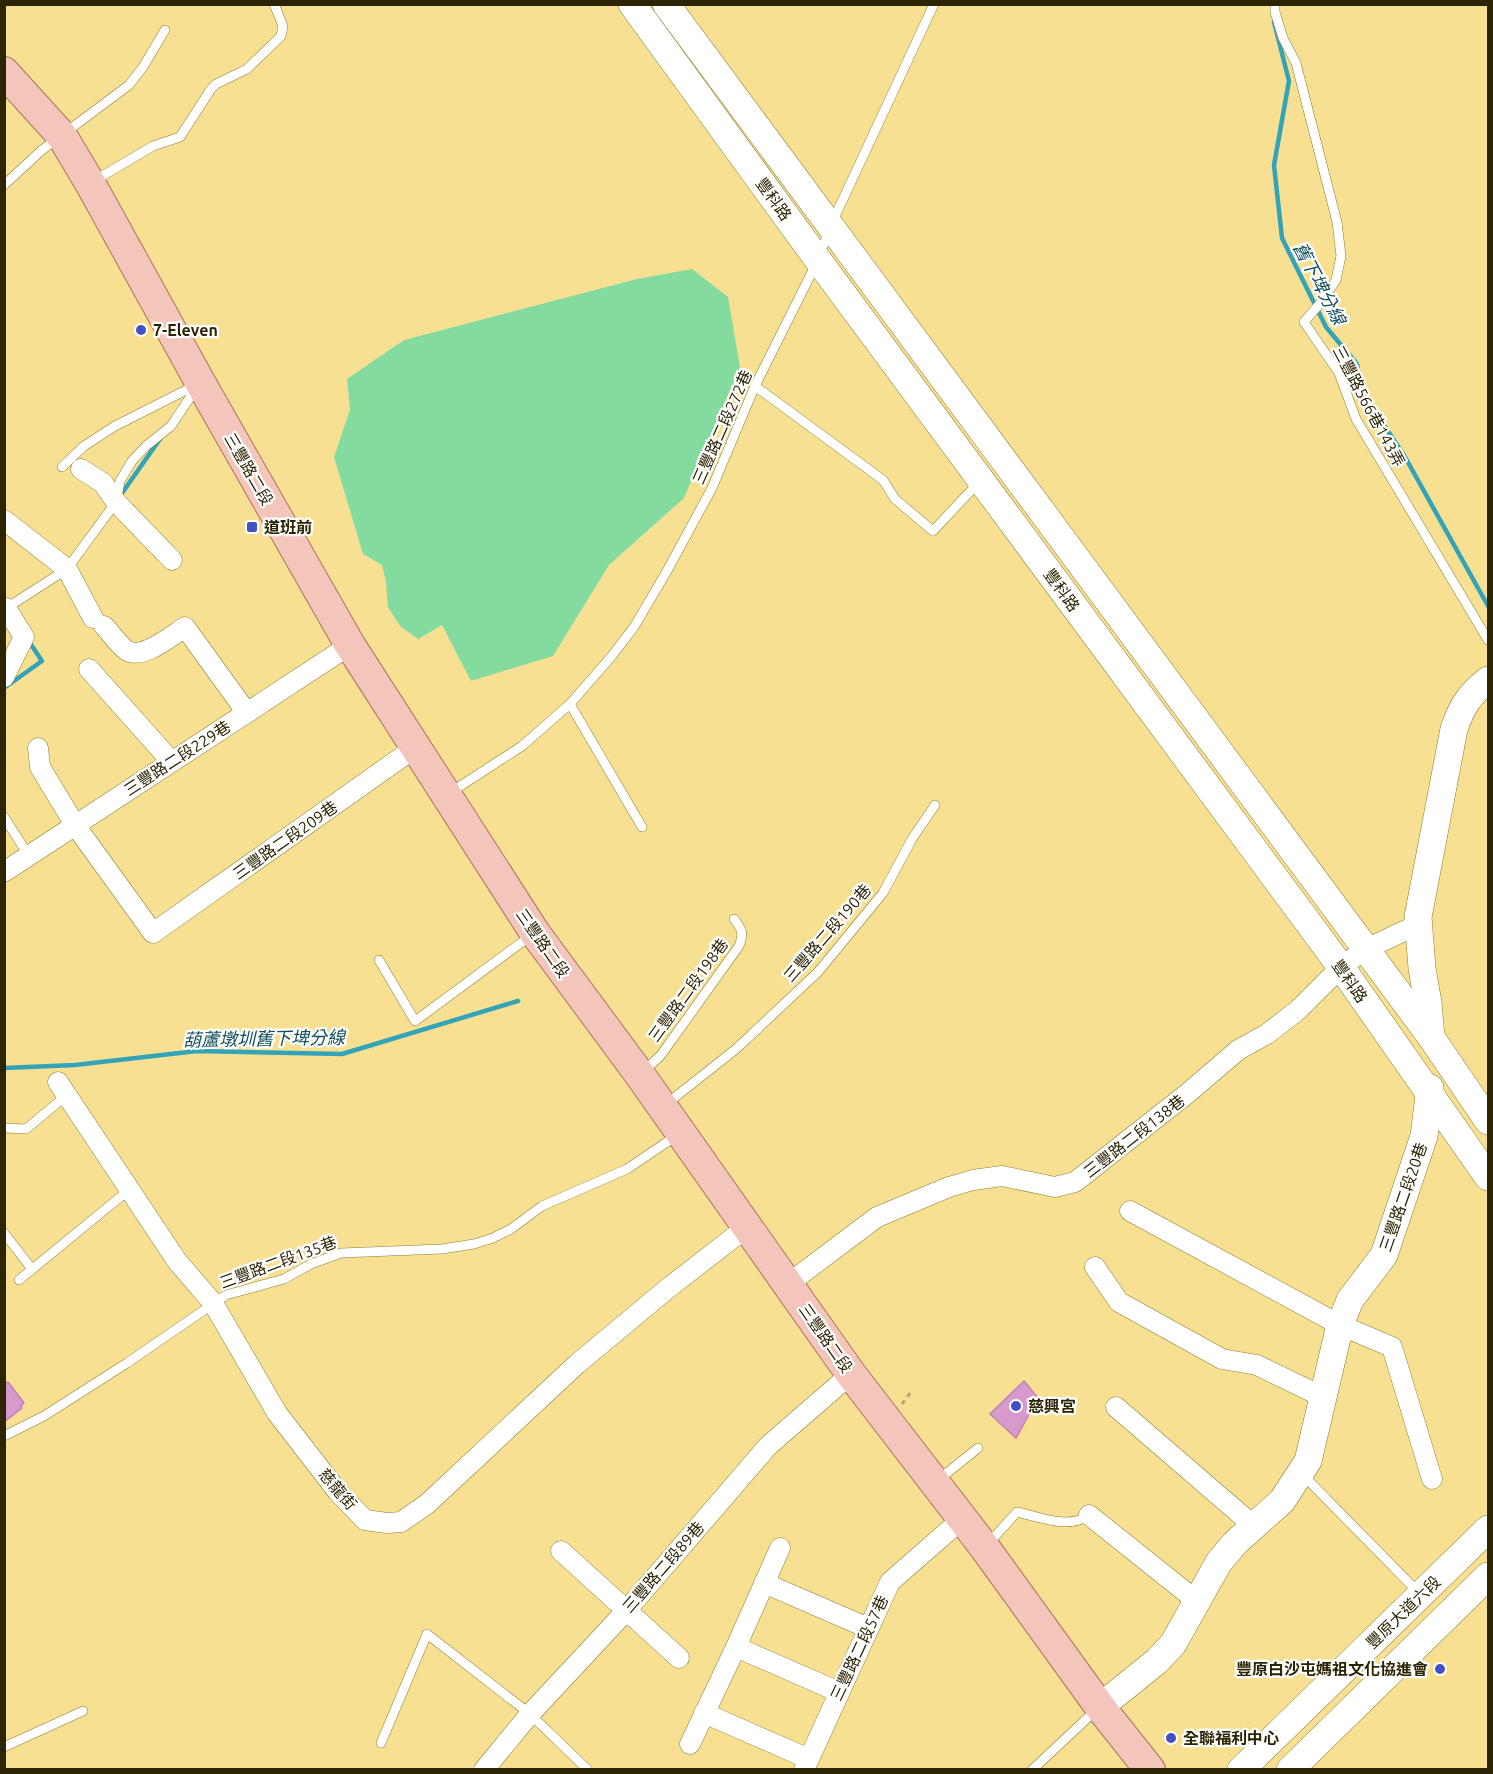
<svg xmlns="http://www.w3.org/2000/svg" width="1493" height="1774" viewBox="0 0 1493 1774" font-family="Ubuntu,'Noto Sans TC',sans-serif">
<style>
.green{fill:#84db9f}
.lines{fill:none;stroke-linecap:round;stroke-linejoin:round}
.stream{stroke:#33a3b7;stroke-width:4.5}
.building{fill:#d89acd;stroke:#bf83b5;stroke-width:1.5}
.lane-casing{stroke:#917b2d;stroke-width:10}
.street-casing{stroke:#917b2d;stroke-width:21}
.secondary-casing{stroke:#917b2d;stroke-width:28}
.primary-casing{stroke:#aa745d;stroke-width:32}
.path{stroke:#b8a566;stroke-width:3;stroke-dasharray:4.5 4.5;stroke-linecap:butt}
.lane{stroke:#fff;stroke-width:9}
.street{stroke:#fff;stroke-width:20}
.secondary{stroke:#fff;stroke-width:27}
.primary{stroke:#f4c5bb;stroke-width:30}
.poi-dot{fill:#4351c5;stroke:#fff;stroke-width:2}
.labels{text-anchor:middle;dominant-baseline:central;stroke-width:4.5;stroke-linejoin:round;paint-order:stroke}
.street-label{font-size:16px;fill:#2d2403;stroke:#fff}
.poi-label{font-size:16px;font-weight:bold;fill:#2d2403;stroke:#fff;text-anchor:start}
.water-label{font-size:18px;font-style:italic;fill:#14515d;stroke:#fff}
</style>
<rect width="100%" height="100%" fill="#f8e093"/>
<path class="green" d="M692,269L728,297L740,367L684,498L609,565L553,656L471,681L442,625L418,639L400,626L388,607L386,582L382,565L363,554L334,457L350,410L347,379L404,340L637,279Z"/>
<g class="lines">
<g class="stream">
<path d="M1274,22L1289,81L1274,165L1282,238L1326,327L1357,364L1361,390L1405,457L1488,606"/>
<path d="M120,496L160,439"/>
<path d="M4,688L42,661L28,640"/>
<path d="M4,1068L75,1065L197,1051L342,1054L518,1001"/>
</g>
</g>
<g class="building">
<path d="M1024,1381L1038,1398L1016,1438L990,1414Z"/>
<path d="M8,1382L24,1403L21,1406L22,1408L4,1422V1384Z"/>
</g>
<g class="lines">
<defs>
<g id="lane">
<path d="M1275,4V12L1283,38L1296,63L1337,222L1341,256L1336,280L1322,301L1304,322L1339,373L1356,419L1488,640"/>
<path d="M92,182L153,146L180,137L211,89L216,84L247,69L281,36L283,26L274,4"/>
<path d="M4,185L42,150L129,85L143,67L165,30"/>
<path d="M755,386L883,480L895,499L933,531L979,482"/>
<path d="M62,467L84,446L115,426L198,384"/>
<path d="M5,609L67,569L116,502L120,481L132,461L146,446L171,426L197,387"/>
<path d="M570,704L642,827"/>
<path d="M448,794L522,746L570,704L611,657L634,627L667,571L712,488L755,386L818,260L831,225L934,4"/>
<path d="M4,817L29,856"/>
<path d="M379,960L415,1021L533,934"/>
<path d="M644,1071L661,1055L739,946C744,933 742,929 734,919"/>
<path d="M665,1105L736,1049L818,972L883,893L912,839L935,805"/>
<path d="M4,1128L26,1129L67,1095"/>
<path d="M4,1233L32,1269"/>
<path d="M19,1280L130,1189"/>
<path d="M4,1436L44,1416L127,1363L226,1295L284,1279L311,1264L341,1253L442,1249L474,1244L493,1238L511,1229L542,1206L627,1169L676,1136"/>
<path d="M1302,1474L1419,1593"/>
<path d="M937,1481L978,1448"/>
<path d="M988,1544L1017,1512C1040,1517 1069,1530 1089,1515"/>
<path d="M381,1743L427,1634L530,1714L588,1770"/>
<path d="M4,1747L83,1711"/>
<path d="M1032,1770L1096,1710"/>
</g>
<g id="street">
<path d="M81,469L103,483L116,502L172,560"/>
<path d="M4,520L67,569L93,618"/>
<path d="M104,626C111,633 118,644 126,650C142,661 171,636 185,627L247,713"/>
<path d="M89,669L171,761"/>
<path d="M4,677L24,637L6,608"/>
<path d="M38,748L40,767L75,825L153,933L416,747"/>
<path d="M4,872L350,645"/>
<path d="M58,1082L177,1261L213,1303L277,1413L338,1492L365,1520L387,1523L401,1522L427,1504L577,1364L667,1289L747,1227"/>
<path d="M1130,1211L1340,1325L1392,1347L1432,1479"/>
<path d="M1095,1267L1119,1302L1222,1359L1257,1365L1323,1397"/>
<path d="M788,1284L877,1217L949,1187L973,1180L1002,1176L1055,1187L1075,1182L1188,1093L1238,1050L1267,1034L1298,1010L1341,967L1366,949L1419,924"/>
<path d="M1116,1407L1254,1526"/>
<path d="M1089,1515L1198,1602"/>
<path d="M561,1551L679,1658"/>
<path d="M764,1583L868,1628"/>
<path d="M736,1647L839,1692"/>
<path d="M704,1713L809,1759"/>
<path d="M690,1744L736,1647L780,1548"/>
<path d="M484,1770L530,1714L626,1611L768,1446L851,1374"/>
<path d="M804,1770L890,1582L962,1519"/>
</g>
<g id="secondary">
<path d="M632,4L818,260L1341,967L1488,1177"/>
<path d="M666,4L1431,1037L1488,1121"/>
<path d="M1431,1037L1428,1003L1422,968L1418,917L1454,729C1462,706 1469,695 1488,680"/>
<path d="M1100,1707L1157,1661L1173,1644L1219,1562L1235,1543L1282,1501L1308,1461L1340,1325L1350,1300L1384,1255L1424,1136L1430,1088"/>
<path d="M1241,1770L1488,1529"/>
<path d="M1290,1770L1488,1576"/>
</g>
<path id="primary" d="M4,72L62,136L90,183L200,382L350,645L535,933L640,1075L851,1374L985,1548L1100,1707L1150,1770"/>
</defs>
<use href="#lane" class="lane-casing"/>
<use href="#street" class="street-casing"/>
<use href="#secondary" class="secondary-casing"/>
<use href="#primary" class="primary-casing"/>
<path class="path" d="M902,1404L911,1392"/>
<use href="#lane" class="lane"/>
<use href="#street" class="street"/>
<use href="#secondary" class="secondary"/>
<use href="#primary" class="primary"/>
</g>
<g class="poi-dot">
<circle cx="141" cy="330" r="6"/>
<rect x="246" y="521" width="12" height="12" rx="3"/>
<circle cx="1016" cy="1406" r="6"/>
<circle cx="1440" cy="1669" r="6"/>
<circle cx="1171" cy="1738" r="6"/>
</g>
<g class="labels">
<g class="street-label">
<text transform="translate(774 199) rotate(54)">豐科路</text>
<text transform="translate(1369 406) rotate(62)">三豐路566巷143弄</text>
<text transform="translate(722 427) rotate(-66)">三豐路二段272巷</text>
<text transform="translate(249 469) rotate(60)">三豐路二段</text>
<text transform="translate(1062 590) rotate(54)">豐科路</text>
<text transform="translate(177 758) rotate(-33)">三豐路二段229巷</text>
<text transform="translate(285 840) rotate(-35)">三豐路二段209巷</text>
<text transform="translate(827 933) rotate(-49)">三豐路二段190巷</text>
<text transform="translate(543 943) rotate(55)">三豐路二段</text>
<text transform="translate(1350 981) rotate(55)">豐科路</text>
<text transform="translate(688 990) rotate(-54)">三豐路二段198巷</text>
<text transform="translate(1134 1136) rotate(-38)">三豐路二段138巷</text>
<text transform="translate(1403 1197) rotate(-71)">三豐路二段20巷</text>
<text transform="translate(278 1262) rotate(-20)">三豐路二段135巷</text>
<text transform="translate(826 1338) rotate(55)">三豐路二段</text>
<text transform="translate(338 1489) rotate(49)">慈龍街</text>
<text transform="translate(663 1567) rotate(-49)">三豐路二段89巷</text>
<text transform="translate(1403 1612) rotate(-44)">豐原大道六段</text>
<text transform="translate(859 1648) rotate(-65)">三豐路二段57巷</text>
</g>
<g class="poi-label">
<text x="153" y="330">7-Eleven</text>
<text x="264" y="527">道班前</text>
<text x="1028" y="1406">慈興宮</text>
<text x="1428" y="1669" text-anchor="end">豐原白沙屯媽祖文化協進會</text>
<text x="1183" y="1738">全聯福利中心</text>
</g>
<g class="water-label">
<text transform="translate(1320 283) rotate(62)">舊下埤分線</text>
<text transform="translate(264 1038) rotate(-1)">葫蘆墩圳舊下埤分線</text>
</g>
</g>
<rect width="1493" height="1774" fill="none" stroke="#2d2403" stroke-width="12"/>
</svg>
